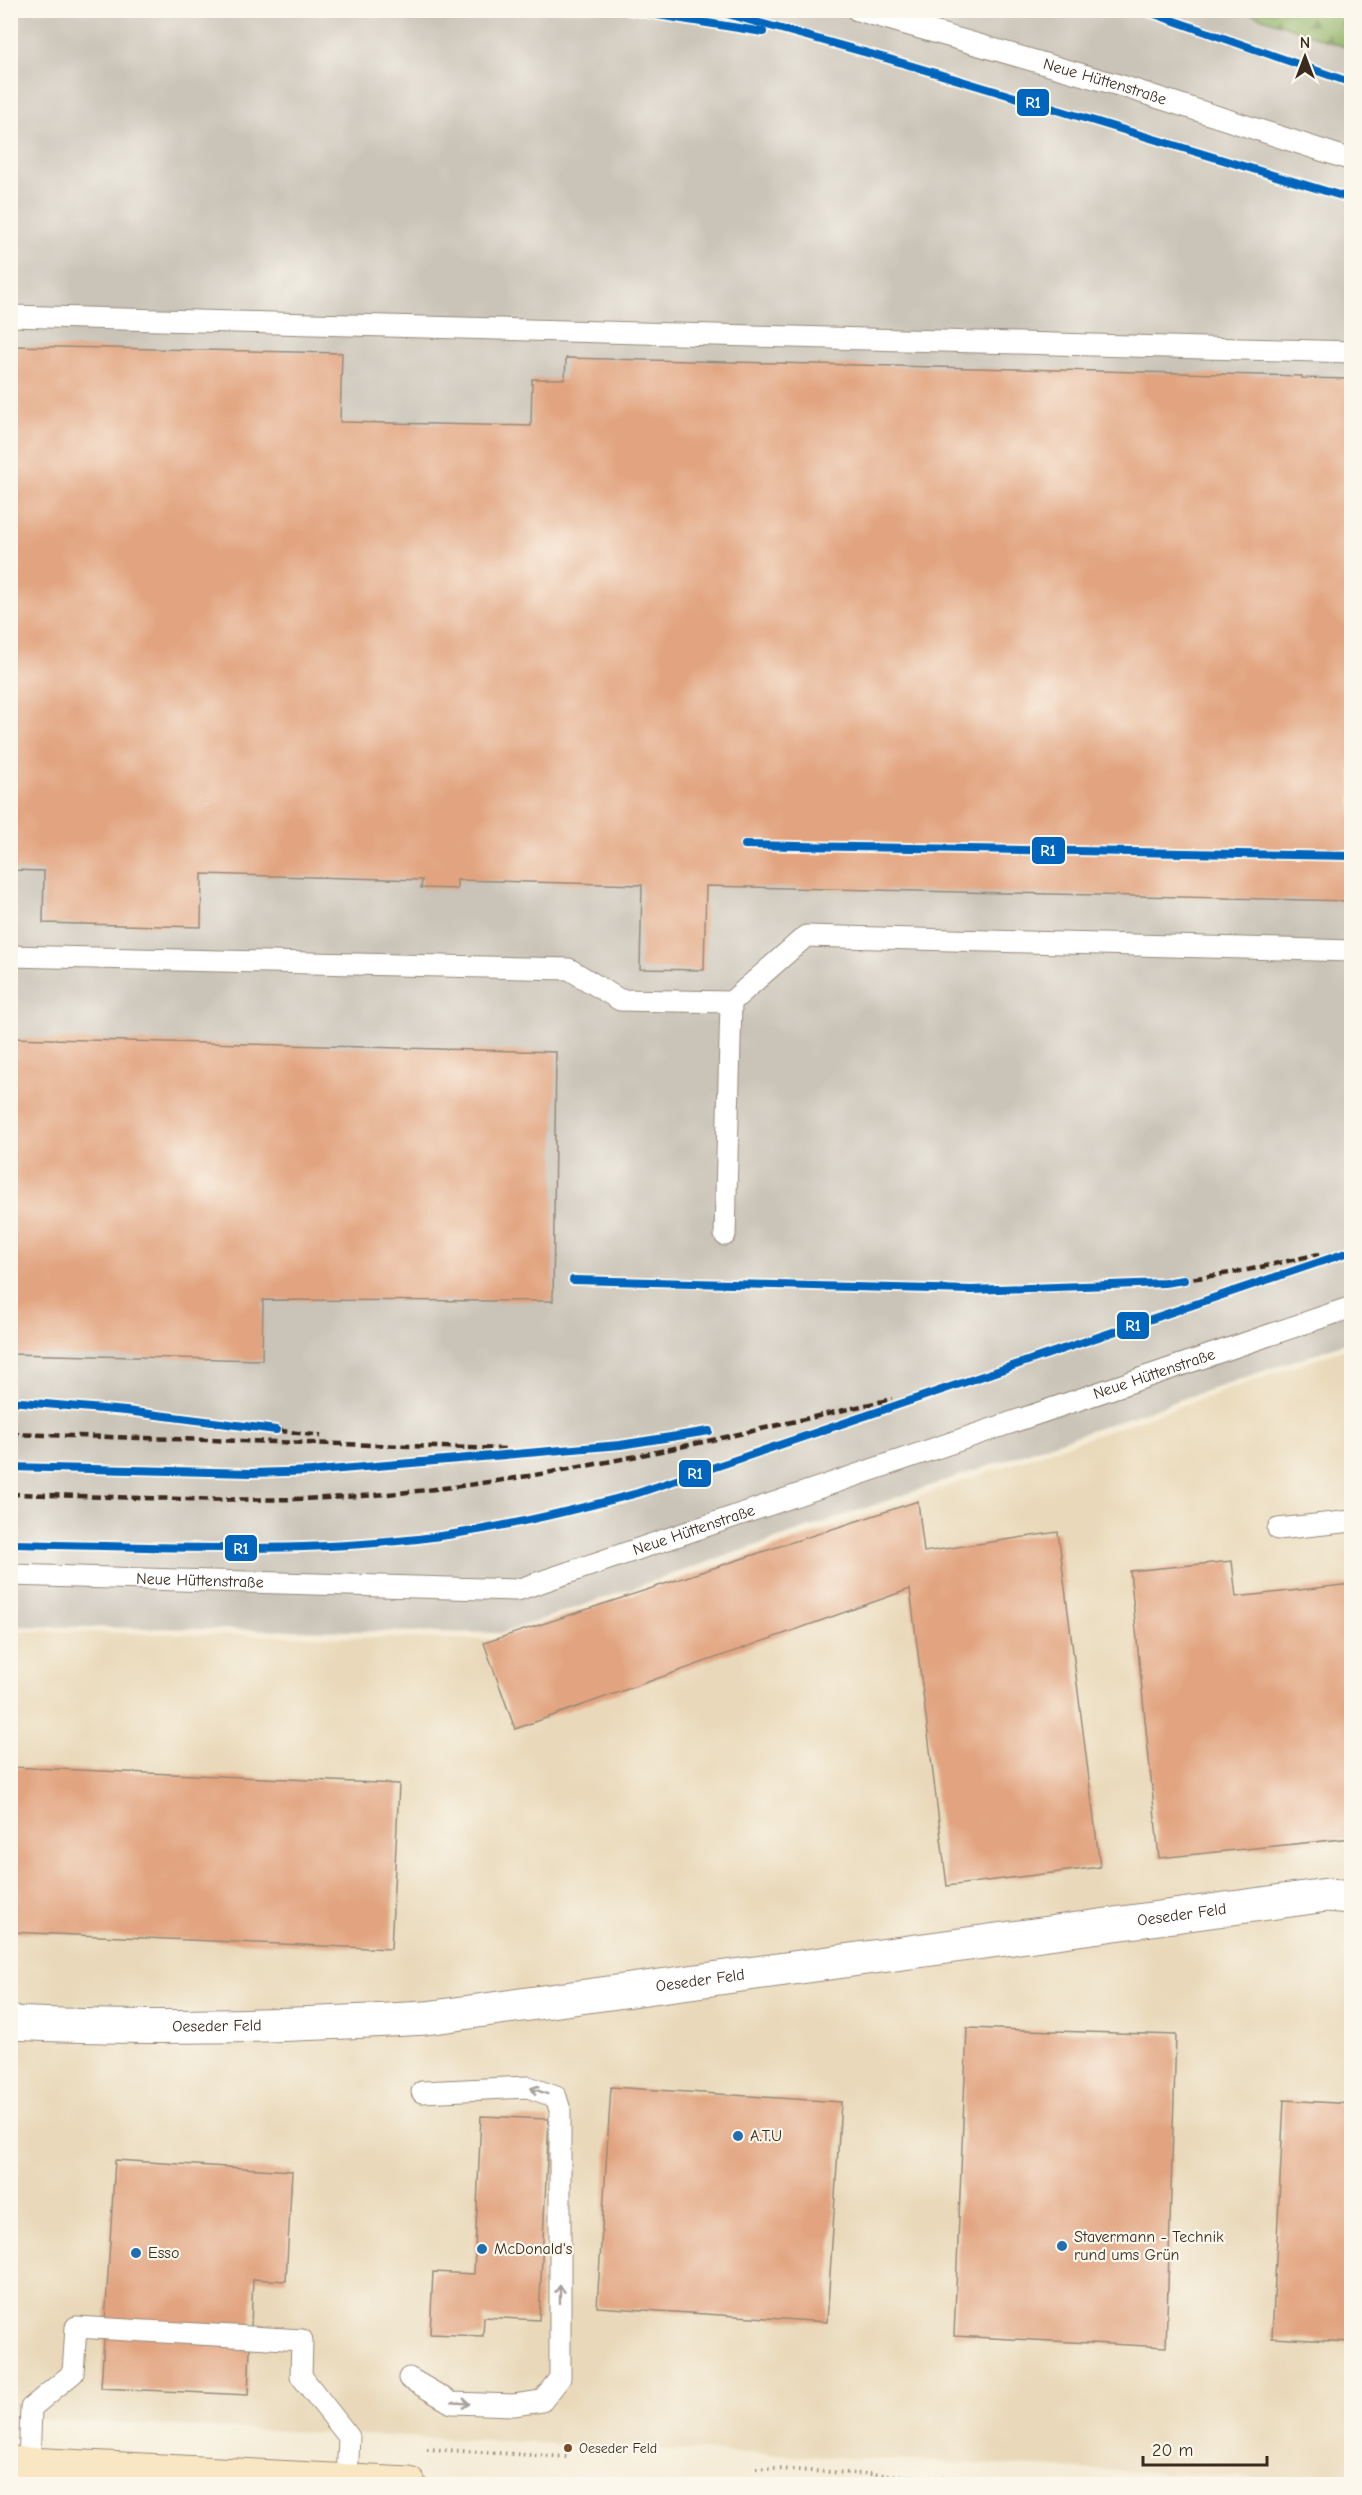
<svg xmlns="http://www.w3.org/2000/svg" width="1362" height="2495" viewBox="0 0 1362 2495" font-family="'Comic Neue',sans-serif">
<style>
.built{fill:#e9d9ba}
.industrial{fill:#c9c3b8}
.forest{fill:url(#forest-firs);stroke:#666e42;stroke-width:1.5}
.building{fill:#e2a480}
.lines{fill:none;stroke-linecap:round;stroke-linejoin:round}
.lane-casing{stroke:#988b7a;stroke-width:23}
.street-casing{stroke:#988b7a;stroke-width:35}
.secondary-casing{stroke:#988b7a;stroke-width:35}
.path{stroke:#988b7a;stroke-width:4;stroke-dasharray:1.5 4.5;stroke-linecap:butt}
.lane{stroke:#fff;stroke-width:21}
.street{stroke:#fff;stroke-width:33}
.secondary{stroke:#f9e7c3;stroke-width:33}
.rail{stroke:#3b2a1e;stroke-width:4.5;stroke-dasharray:9 4.5;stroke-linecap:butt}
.rail-1-casing{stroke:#fbf7ec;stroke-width:12}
.rail-1{stroke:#0065bd;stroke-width:8}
.oneway{stroke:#a79f9a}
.poi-dot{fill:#1f6fb2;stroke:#fbf7ec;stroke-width:2}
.bus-dot{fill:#7a4b2a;stroke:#fbf7ec;stroke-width:2}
.labels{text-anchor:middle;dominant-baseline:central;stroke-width:4.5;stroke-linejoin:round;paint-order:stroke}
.bus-label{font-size:14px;fill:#3b2a1e;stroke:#fbf7ec;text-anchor:start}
.street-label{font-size:16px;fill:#3b2a1e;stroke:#fbf7ec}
.poi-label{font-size:16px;fill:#3b2a1e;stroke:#fbf7ec;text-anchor:start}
.line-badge{stroke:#fbf7ec;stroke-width:2}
.badge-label{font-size:16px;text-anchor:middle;font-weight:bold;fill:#fff}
</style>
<defs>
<pattern id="forest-firs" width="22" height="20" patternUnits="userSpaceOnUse" patternTransform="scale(1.5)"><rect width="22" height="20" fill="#92b367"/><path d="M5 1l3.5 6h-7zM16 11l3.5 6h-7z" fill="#789254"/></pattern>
</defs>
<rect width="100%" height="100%" fill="#fbf7ec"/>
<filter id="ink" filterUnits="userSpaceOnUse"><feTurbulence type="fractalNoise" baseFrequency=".0167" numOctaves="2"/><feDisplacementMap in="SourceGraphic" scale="12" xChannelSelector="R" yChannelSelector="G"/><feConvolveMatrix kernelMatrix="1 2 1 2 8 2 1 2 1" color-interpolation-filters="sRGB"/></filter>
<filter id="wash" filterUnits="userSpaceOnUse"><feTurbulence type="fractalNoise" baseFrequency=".008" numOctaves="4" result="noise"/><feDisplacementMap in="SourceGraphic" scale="24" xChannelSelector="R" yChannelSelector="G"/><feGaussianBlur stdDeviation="1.35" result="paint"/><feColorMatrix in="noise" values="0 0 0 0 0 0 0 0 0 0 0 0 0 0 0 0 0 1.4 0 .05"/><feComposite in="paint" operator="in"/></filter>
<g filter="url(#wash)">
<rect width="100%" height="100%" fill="#f5ecd7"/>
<path class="built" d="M1351,1347V2482L11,2418V1631L503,1640Z"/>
<path class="industrial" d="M1243,10L1351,49V1341L502,1633L11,1626V11Z"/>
<path class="forest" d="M1243,11H1351V49Z"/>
<g id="blocks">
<g class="building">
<path d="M10,346L342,353L340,422L531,426L532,379H565L566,358L1302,376V378L1352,379V901L706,886L704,970L640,969L642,885L457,880V889L421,888L422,880L202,874L201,927L43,923L44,871L10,870Z"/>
<path d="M10,1038L556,1052L553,1301L263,1300L262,1360L10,1354Z"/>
<path d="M918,1501L924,1552L1058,1532L1100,1867L947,1886L910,1589L515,1729L484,1643Z"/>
<path d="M1232,1561L1236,1597L1352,1584V1838L1159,1858L1130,1571Z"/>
<path d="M10,1767L399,1784L391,1949L10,1932Z"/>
<path d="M967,2028L1176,2035L1166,2347L954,2336Z"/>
<path d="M611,2087L841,2102L827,2322L597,2307Z"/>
<path d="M1284,2100L1352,2104V2342L1272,2338Z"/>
<path d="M481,2116L549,2119L539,2320L484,2317L483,2336L430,2334L433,2272L474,2274Z"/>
<path d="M115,2160L292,2171L286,2281L253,2279L248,2395L101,2388Z"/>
</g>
</g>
</g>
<g filter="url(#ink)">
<use href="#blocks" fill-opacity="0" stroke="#988b7a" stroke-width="1.5"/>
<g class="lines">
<defs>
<g id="lane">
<path id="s1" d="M857,10L1122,86L1352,160"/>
<path d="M10,316L1352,352"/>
<path d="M10,956L569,969L620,1000L731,1002L806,936L1352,951"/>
<path d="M725,1235L731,1002"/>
<path d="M1278,1529L1352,1521"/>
<path id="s2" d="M10,1575L517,1590L1352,1307"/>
<path d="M409,2378L452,2403L514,2405L542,2401L560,2378V2110L556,2097L528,2087L422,2092"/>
<path d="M29,2464L31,2408L73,2373L76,2327L302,2340L301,2376L349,2437L347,2481"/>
</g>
<g id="street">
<path id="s3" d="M10,2023C149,2030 287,2026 426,2018L1327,1895L1352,1897"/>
</g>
<path id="secondary" d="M10,2463L409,2484"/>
</defs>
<use href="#lane" class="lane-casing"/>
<use href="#street" class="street-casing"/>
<use href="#secondary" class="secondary-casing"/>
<g class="path">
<path d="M427,2449L567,2457"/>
<path d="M756,2468L1056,2484"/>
</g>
<use href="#lane" class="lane"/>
<use href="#street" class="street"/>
<use href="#secondary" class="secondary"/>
<g class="rail">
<path d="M627,10L766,33"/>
<path d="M713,10L889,59L1352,199"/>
<path d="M573,1280L972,1290L1164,1283L1243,1271L1319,1254"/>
<path d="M10,1401L126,1411L321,1436"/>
<path d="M10,1434L506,1449"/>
<path d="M10,1467C113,1470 217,1476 319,1471C448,1465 577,1451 703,1432"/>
<path d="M10,1494C136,1497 262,1505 387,1494C558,1479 725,1437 892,1399"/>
<path d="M10,1544C136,1546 263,1553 388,1542C473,1535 556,1515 638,1493L1352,1251"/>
</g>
<defs>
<g id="rail-1">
<path d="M627,10L763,32"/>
<path d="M713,10L889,59L1352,199"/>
<path d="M1143,10L1352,83"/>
<path d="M745,845L1352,856"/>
<path d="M573,1280L972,1290L1164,1283L1184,1280"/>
<path d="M10,1401L126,1411L276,1430"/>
<path d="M10,1467L251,1473L318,1471L620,1445L709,1431"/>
<path d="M10,1544C136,1546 263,1553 388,1542C473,1535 556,1515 638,1493L1352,1251"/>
</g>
</defs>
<use href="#rail-1" class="rail-1-casing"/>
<use href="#rail-1" class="rail-1"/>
</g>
<defs><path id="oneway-shaft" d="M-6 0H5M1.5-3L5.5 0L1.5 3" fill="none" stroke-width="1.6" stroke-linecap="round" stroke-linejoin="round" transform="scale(1.5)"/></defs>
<g class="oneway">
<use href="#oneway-shaft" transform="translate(539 2091) rotate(-160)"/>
<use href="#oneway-shaft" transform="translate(560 2294) rotate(-90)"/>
<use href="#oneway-shaft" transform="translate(461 2403) rotate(5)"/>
</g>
</g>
<g class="poi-dot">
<circle cx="738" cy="2136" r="6"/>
<circle cx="1062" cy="2246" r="6"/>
<circle cx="482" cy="2249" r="6"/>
<circle cx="136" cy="2253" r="6"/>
</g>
<circle class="bus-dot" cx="568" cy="2448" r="5"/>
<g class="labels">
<g class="bus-label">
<text x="579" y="2448">Oeseder Feld</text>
</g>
<g class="street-label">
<text stroke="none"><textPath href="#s1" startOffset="258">Neue Hüttenstraße</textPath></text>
<text stroke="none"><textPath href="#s2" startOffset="1180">Neue Hüttenstraße</textPath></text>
<text stroke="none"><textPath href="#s2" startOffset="694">Neue Hüttenstraße</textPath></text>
<text stroke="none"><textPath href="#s2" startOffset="190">Neue Hüttenstraße</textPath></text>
<text stroke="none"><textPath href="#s3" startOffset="1179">Oeseder Feld</textPath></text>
<text stroke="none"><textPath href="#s3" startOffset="693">Oeseder Feld</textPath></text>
<text stroke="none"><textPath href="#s3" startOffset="207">Oeseder Feld</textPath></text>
</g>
<g class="poi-label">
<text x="750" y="2136">A.T.U</text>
<text x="1074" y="2237">Stavermann - Technik<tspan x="1074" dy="18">rund ums Grün</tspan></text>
<text x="494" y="2249">McDonald's</text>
<text x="148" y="2253">Esso</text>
</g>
</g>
<g class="line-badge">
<rect x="1016" y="88" width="34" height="29" rx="6" fill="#0065bd"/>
<rect x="1031" y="836" width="35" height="29" rx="6" fill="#0065bd"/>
<rect x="1116" y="1311" width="34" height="29" rx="6" fill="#0065bd"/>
<rect x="678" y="1459" width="34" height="29" rx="6" fill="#0065bd"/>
<rect x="224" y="1534" width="34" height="28" rx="6" fill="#0065bd"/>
</g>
<g class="badge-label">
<text x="1033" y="108">R1</text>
<text x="1048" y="856">R1</text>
<text x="1133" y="1331">R1</text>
<text x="695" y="1479">R1</text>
<text x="241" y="1554">R1</text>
</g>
<rect width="1362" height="2495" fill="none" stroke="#fbf7ec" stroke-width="36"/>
<g transform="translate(1305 57)" stroke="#fbf7ec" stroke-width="4.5" paint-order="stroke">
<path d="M0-4.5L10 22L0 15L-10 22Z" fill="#3b2a1e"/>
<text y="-9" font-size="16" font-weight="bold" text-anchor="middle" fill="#3b2a1e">N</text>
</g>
<path d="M1143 2456v9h124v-9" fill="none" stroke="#3b2a1e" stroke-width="3"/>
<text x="1152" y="2456" font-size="18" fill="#3b2a1e" stroke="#fbf7ec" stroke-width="4.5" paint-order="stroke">20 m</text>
</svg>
